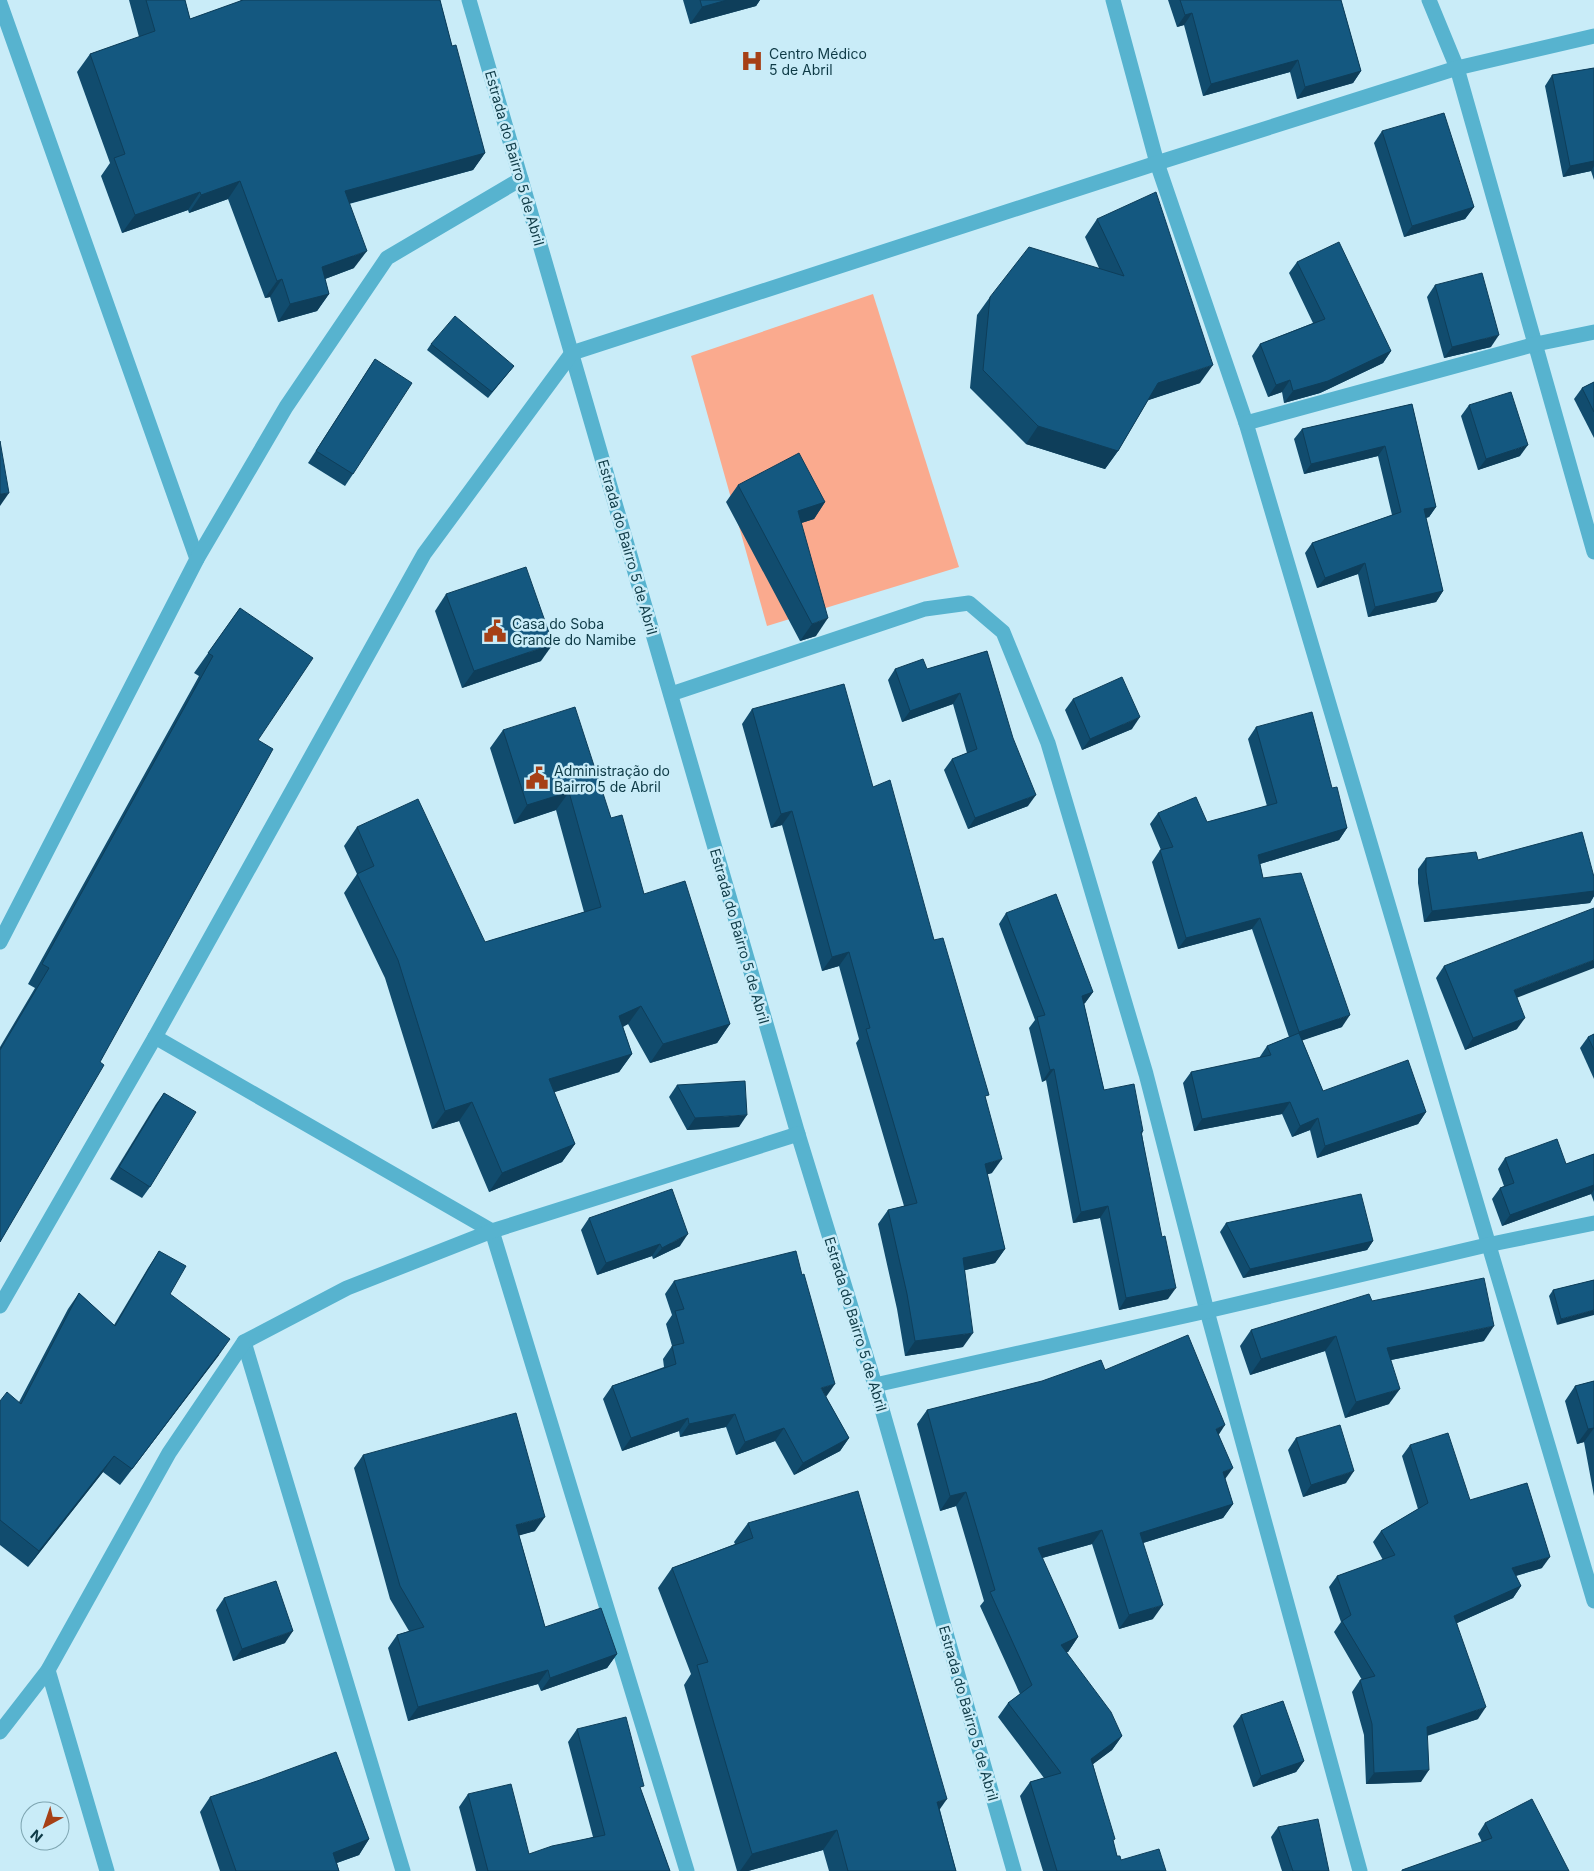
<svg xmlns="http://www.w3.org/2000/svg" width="1594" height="1871" viewBox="0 0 1594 1871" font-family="Inter,sans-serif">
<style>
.green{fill:#faaa8e}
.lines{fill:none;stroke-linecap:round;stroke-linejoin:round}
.minor{stroke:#57b3cf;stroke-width:15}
.wall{fill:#114c6e}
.shaded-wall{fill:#0e3e5a}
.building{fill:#145880;stroke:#0e3e5a}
.labels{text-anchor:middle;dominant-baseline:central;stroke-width:5;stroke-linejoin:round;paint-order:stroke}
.poi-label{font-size:14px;fill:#0e3a46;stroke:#c9ecf8;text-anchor:start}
.street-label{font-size:14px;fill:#0e3a46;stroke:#c9ecf8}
</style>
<rect width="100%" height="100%" fill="#c9ecf8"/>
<path class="green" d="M873,294L959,567L767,626L691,356Z"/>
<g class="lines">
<g class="minor">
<path d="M469,0L798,1134L875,1385L1014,1871"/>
<path d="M1113,0L1157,163L1246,423L1594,1601"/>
<path d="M1429,0L1457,68L1594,552"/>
<path d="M0,3L197,559"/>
<path d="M1246,423L1536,344L1594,332"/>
<path d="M671,694L925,609L969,603L1003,632L1048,743L1146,1074L1207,1311L1360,1871"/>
<path d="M0,942L197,559L286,407L387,258L521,179"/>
<path d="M155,1037L492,1231L687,1871"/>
<path d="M0,1306L155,1037L424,554L572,353L1157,163L1457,68L1594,36"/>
<path d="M244,1342L403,1871"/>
<path d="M875,1385L1207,1311L1487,1245L1594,1223"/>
<path d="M48,1670L107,1871"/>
<path d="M0,1732L48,1670L169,1453L244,1342L347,1288L492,1231L798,1134"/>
</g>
</g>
<g class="wall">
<path d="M129,0H185L190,19L241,1L240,0H440L452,46L485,153L473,170L349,204L354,268L325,279L329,294L317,311L278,322L270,297L265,298L228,199L189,213L188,210L122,233L101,176L110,163L77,72L90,54L139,37Z"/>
<path d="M683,0H760L756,6L690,24Z"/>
<path d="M1168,0H1341L1361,71L1353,83L1297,99L1290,72L1203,96L1184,25L1177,27Z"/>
<path d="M1594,68V180L1591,171L1563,177L1545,86L1552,75Z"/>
<path d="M1382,131L1474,207L1465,219L1404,237L1374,143Z"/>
<path d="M1097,219L1200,383L1148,400L1118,451L1105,469L1026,444L970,388L977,315L990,297L1099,268L1085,237Z"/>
<path d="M1297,262L1391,351L1383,363L1320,393L1284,403L1282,392L1268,397L1252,356L1260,344L1313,323L1289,273Z"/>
<path d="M1435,285L1491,347L1444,358L1427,297Z"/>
<path d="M431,344L514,366L488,398L427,350Z"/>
<path d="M375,359L353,474L345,486L308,463Z"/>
<path d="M1594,382V438L1574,399L1582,388Z"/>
<path d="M1412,404L1436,507L1429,517L1426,518L1443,591L1436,602L1368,617L1358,574L1317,588L1305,553L1312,543L1392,515L1378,456L1304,474L1294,439L1302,429Z"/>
<path d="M1469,405L1520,456L1478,470L1461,416Z"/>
<path d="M738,485L825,502L814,519L801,523L816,636L800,641L726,502Z"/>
<path d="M446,594L541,661L462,688L435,611Z"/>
<path d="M240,608L258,740L0,1242V1047L35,988L28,984L199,676L194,673Z"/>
<path d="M987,651L1028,806L968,829L944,770L952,759L967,753L953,704L902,722L888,680L895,669H927Z"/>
<path d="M1073,699L1132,729L1082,750L1065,710Z"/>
<path d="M752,709L873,787L934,940L986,1100L992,1173L987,1174L1005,1249L995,1263L965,1270L963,1347L905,1356L897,1309L878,1224L888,1210L904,1206L856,1043L859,1039L839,966L822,971L782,825L771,828L742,724Z"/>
<path d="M1256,727L1332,788L1347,828L1339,840L1260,864L1263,878L1342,1027L1302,1040L1323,1091L1426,1112L1418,1124L1317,1158L1310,1130L1292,1137L1282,1114L1194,1131L1183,1083L1191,1072L1259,1058L1267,1046L1289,1037L1252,929L1178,949L1152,862L1160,850H1161L1150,824L1158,813L1207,822L1267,806L1248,739Z"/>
<path d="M503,730L611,818L644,894L730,1024L717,1043L650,1063L628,1024L623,1027L632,1054L619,1072L554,1092L575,1144L562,1162L489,1192L459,1121L432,1129L385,978L344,893L357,874L344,846L357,827L485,942L584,912L556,810L514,824L490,748Z"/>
<path d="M1426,858L1478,860L1594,877V896L1590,903L1424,922L1418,883V869Z"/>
<path d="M1006,913L1093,992L1085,1003L1084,1004L1104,1090L1143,1131L1142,1134L1168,1299L1119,1310L1100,1218L1073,1223L1046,1080L1042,1082L1029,1028L1035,1020L999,924Z"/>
<path d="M1444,966L1517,998V1029L1465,1050L1436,978Z"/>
<path d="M1594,1034V1079L1580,1048L1588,1037Z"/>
<path d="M677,1085L739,1127L687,1130L669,1097Z"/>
<path d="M164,1093L150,1187L142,1198L110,1179L156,1104Z"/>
<path d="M1594,1154V1202L1591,1194L1502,1226L1492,1199L1500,1188L1504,1186L1498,1169L1505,1158L1566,1164Z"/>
<path d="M589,1218L680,1246L653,1259L652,1256L597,1275L581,1230Z"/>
<path d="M1226,1223L1373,1241L1367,1250L1243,1278L1220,1232Z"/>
<path d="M159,1251L170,1294L219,1355L120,1485L103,1472L28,1567L0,1545V1401L19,1402L68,1309L79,1293L114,1325L148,1268Z"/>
<path d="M1594,1280L1557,1325L1549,1296L1553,1290Z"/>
<path d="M674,1281L826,1397L849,1438L840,1451L794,1475L775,1441L736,1455L726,1427L680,1437L679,1431L622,1451L603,1399L612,1386L664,1367L663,1359L672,1346L666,1324L672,1315L665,1294Z"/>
<path d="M1372,1301L1484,1341L1391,1360L1389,1404L1345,1418L1325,1351L1250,1375L1240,1346L1251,1330Z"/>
<path d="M1105,1370L1219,1435L1225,1479L1233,1504L1223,1518L1143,1543L1153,1619L1119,1629L1092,1544L1042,1558L1078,1637L1068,1652H1066L1122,1736L1112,1750L1093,1764L1117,1856L1121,1860L1166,1871H1043L1020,1796L1030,1782L1044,1778L998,1717L1008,1703L1020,1694L980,1606L984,1601L956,1506L940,1511L917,1424L927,1410Z"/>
<path d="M1594,1381V1496L1584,1442L1577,1444L1565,1401L1575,1386Z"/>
<path d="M1296,1438L1346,1483L1303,1497L1288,1450Z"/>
<path d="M1410,1445L1542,1568L1516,1576L1521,1586L1513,1598L1457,1623L1478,1719L1427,1736L1421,1782L1366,1784L1364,1735L1352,1692L1360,1680H1362L1334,1632L1341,1622L1329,1587L1337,1576L1383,1560L1373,1542L1381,1531L1418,1509L1402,1456Z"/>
<path d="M363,1455L535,1531L519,1535L545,1627L617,1654L607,1668L541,1691L538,1684L408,1721L388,1648L397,1635L409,1631L390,1599L354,1468Z"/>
<path d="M748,1523L940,1810L956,1871H829L823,1850L748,1871H737L684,1685L691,1674L658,1588L672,1568L735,1544L734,1542Z"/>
<path d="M224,1598L285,1643L233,1661L216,1610Z"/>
<path d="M1241,1715L1304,1761L1296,1772L1253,1787L1233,1726Z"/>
<path d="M577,1729L641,1790L670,1871H476L459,1807L468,1794L529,1854L593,1837L568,1742Z"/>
<path d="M210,1797L369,1839L359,1855L337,1863L339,1871H220L200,1812Z"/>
<path d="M1485,1823L1569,1871H1402V1870L1482,1842L1478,1834Z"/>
<path d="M1278,1827L1329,1871H1282L1271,1837Z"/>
</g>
<g class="shaded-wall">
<path d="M727,0H760L756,6L690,24L702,7Z"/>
<path d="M1192,13L1184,25L1177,27L1185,15Z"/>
<path d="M1298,60L1290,72L1203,96L1211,84Z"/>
<path d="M1361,71L1353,83L1297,99L1305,87Z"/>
<path d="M485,153L473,170L332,208L345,191Z"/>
<path d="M1594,161V166L1591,171L1563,177L1570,166Z"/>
<path d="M240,181L228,199L189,213L201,195Z"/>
<path d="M200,192L188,210L122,233L135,215Z"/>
<path d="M1474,207L1465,219L1404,237L1412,226Z"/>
<path d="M367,251L354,268L309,285L322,267Z"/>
<path d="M282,279L270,297L265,298L277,281Z"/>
<path d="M329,294L317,311L278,322L290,304Z"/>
<path d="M1499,335L1491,347L1444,358L1452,347Z"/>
<path d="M1391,351L1383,363L1320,393L1284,403L1293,391Z"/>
<path d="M1213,365L1200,383L1146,401L1158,383Z"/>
<path d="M1290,380L1282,392L1268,397L1276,385Z"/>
<path d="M1038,426L1118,451L1105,469L1026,444Z"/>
<path d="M1528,445L1520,456L1478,470L1486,459Z"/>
<path d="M1385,446L1378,456L1304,474L1311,464Z"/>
<path d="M9,493L0,506V494Z"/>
<path d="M825,502L814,519L786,528L798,511Z"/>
<path d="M1436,507L1429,517L1417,520L1424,509Z"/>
<path d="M1365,563L1358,574L1317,588L1325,578Z"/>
<path d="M1443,591L1436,602L1368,617L1375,607Z"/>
<path d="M828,618L816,636L800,641L812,624Z"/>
<path d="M553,644L541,661L462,688L474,671Z"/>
<path d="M960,693L953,704L902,722L910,711Z"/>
<path d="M1140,717L1132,729L1082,750L1090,739Z"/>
<path d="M569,792L556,810L514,824L527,805Z"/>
<path d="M1036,795L1028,806L968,829L975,818Z"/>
<path d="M792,811L782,825L771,828L781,814Z"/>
<path d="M1347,828L1339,840L1250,867L1258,855Z"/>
<path d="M1594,891V896L1590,903L1424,922L1432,911Z"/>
<path d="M1260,918L1252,929L1178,949L1186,938Z"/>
<path d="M849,952L839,966L822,971L832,957Z"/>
<path d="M1594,960V968L1506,1002L1514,990Z"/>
<path d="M1093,992L1085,1003L1074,1007L1082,996Z"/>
<path d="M641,1006L628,1024L606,1034L619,1016Z"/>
<path d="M1350,1015L1342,1027L1292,1044L1299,1032Z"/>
<path d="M1525,1018L1517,1029L1465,1050L1473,1038Z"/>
<path d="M730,1024L717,1043L650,1063L663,1044Z"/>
<path d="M632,1054L619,1072L536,1098L549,1079Z"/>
<path d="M1054,1069L1046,1080L1042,1082L1050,1070Z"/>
<path d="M472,1102L459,1121L432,1129L445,1111Z"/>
<path d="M1290,1102L1282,1114L1194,1131L1202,1119Z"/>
<path d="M1426,1112L1418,1124L1317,1158L1325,1146Z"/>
<path d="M747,1115L739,1127L687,1130L695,1118Z"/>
<path d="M1318,1118L1310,1130L1292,1137L1300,1126Z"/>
<path d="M575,1144L562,1162L489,1192L502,1173Z"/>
<path d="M1002,1159L992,1173L975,1178L985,1164Z"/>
<path d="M1594,1185V1190L1591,1194L1502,1226L1510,1215Z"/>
<path d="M1108,1206L1100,1218L1073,1223L1081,1212Z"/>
<path d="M688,1234L680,1246L653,1259L662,1248Z"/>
<path d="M1373,1241L1367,1250L1243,1278L1250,1269Z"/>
<path d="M660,1244L652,1256L597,1275L606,1263Z"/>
<path d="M1005,1249L995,1263L953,1273L963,1258Z"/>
<path d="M1176,1288L1168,1299L1119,1310L1126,1298Z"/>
<path d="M1594,1310V1315L1557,1325L1561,1319Z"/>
<path d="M1494,1326L1484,1341L1376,1363L1387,1348Z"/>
<path d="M973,1333L963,1347L905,1356L915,1341Z"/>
<path d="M1336,1336L1325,1351L1250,1375L1261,1359Z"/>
<path d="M230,1339L219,1355L120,1485L132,1469Z"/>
<path d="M835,1384L826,1397L821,1388Z"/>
<path d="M1400,1389L1389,1404L1345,1418L1356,1402Z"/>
<path d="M735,1414L726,1427L680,1437L689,1424Z"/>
<path d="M688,1418L679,1431L622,1451L631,1438Z"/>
<path d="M1225,1425L1216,1439V1429Z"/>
<path d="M784,1428L775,1441L736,1455L745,1442Z"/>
<path d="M1594,1428L1584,1442L1577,1444L1588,1429Z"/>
<path d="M849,1438L840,1451L794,1475L803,1463Z"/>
<path d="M114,1456L103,1472L28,1567L39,1551Z"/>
<path d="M1233,1468L1223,1482V1472Z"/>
<path d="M1354,1471L1346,1483L1303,1497L1311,1485Z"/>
<path d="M966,1492L956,1506L940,1511L950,1496Z"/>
<path d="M1233,1504L1223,1518L1130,1547L1140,1533Z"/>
<path d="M545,1517L535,1531L507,1539L516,1525Z"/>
<path d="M1102,1530L1092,1544L1028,1562L1038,1548Z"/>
<path d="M1550,1557L1542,1568L1504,1579L1512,1568Z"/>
<path d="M1521,1586L1513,1598L1446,1628L1454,1616Z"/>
<path d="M1163,1605L1153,1619L1119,1629L1129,1615Z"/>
<path d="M293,1631L285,1643L233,1661L242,1649Z"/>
<path d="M1078,1637L1068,1652L1051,1659L1061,1645Z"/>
<path d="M617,1654L607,1668L541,1691L550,1678Z"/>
<path d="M548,1670L538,1684L408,1721L418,1707Z"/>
<path d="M1486,1707L1478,1719L1419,1738L1427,1727Z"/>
<path d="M1122,1736L1112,1750L1081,1773L1091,1759Z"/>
<path d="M1304,1761L1296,1772L1253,1787L1261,1776Z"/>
<path d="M1429,1770L1421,1782L1366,1784L1374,1773Z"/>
<path d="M947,1799L933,1819L937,1802Z"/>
<path d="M837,1830L823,1850L748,1871H740L752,1854Z"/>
<path d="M369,1839L359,1855L322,1868L333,1853Z"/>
</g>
<g class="building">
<path d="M146,0H185L190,19L243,0H440L452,46L456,45L485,153L345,191L367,251L322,267L329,294L290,304L282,279L277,281L240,181L201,195L200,192L135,215L114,158L125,154L90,54L155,31Z"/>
<path d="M700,0H727L702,7Z"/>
<path d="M1180,0H1341L1361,71L1305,87L1298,60L1211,84L1192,13L1185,15Z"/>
<path d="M1594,68V161L1570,166L1552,75Z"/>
<path d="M1444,113L1474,207L1412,226L1382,131Z"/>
<path d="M1156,192L1213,365L1158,383L1118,451L1038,426L983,370L990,297L1029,247L1124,276L1097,219Z"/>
<path d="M1339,242L1391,351L1328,381L1293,391L1290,380L1276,385L1260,344L1325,319L1297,262Z"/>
<path d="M1482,273L1499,335L1452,347L1435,285Z"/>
<path d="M455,316L514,366L492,392L431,344Z"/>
<path d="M375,359L412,383L353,474L316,451Z"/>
<path d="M1594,382V412L1582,388Z"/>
<path d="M1511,392L1528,445L1486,459L1469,405Z"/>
<path d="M1412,404L1436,507L1424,509L1443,591L1375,607L1365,563L1325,578L1312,543L1401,512L1385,446L1311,464L1302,429Z"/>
<path d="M0,441L9,493L0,494Z"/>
<path d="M799,453L825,502L798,511L828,618L812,624L738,485Z"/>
<path d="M526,567L553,644L474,671L446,594Z"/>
<path d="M240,608L313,658L258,740L273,749L100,1062L104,1065L0,1242V1050L49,968L42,964L213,656L208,653Z"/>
<path d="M987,651L1013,738L1036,795L975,818L952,759L977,749L960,693L910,711L895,669L923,659L927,669Z"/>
<path d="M1122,677L1140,717L1090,739L1073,699Z"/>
<path d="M844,684L873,787L890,780L934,940L943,938L989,1095L985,1096L1002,1159L985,1164L1005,1249L963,1258L973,1333L915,1341L907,1294L888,1210L917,1203L866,1029L870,1028L849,952L832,957L792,811L781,814L752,709Z"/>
<path d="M575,707L611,818L622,815L644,894L685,881L730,1024L663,1044L641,1006L619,1016L632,1054L549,1079L575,1144L502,1173L472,1102L445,1111L398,960L357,874L374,866L357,827L418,799L485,942L601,907L569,792L527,805L503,730Z"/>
<path d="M1312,712L1332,788L1337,787L1347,828L1258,855L1263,878L1301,873L1350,1015L1299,1032L1260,918L1186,938L1160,850L1173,847L1158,813L1196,797L1207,822L1277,803L1256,727Z"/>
<path d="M1582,832L1594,877V891L1432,911L1426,872V858L1476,852L1478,860Z"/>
<path d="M1056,894L1093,992L1082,996L1104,1090L1134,1084L1143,1131L1141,1132L1162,1237L1165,1236L1176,1288L1126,1298L1108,1206L1081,1212L1054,1069L1050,1070L1037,1017L1045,1015L1006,913Z"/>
<path d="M1594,908V960L1514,990L1525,1018L1473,1038L1444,966Z"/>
<path d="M1299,1033L1323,1091L1408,1060L1426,1112L1325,1146L1318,1118L1300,1126L1290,1102L1202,1119L1191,1072L1271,1055L1267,1046Z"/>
<path d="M1594,1034V1050L1588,1037Z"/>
<path d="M745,1081L747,1115L695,1118L677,1085Z"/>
<path d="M164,1093L196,1112L150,1187L119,1167Z"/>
<path d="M1557,1139L1566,1164L1594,1154V1185L1510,1215L1500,1188L1514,1183L1505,1158Z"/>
<path d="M672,1189L688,1234L662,1248L660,1244L606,1263L589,1218Z"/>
<path d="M1361,1194L1373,1241L1250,1269L1226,1223Z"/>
<path d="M159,1251L186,1266L170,1294L230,1339L132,1469L114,1456L39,1551L0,1520V1401L7,1392L21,1404L79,1293L115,1326Z"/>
<path d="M796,1251L802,1275L804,1274L835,1384L821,1388L849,1438L803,1463L784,1428L745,1442L735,1414L689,1424L688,1418L631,1438L612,1386L676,1364L672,1346L684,1343L675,1311L684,1309L674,1281Z"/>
<path d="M1484,1278L1494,1326L1387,1348L1400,1389L1356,1402L1336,1336L1261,1359L1251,1330L1369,1294L1372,1301Z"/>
<path d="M1594,1280V1310L1561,1319L1553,1290Z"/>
<path d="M1188,1335L1225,1425L1216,1429L1233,1468L1223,1472L1233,1504L1140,1533L1163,1605L1129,1615L1102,1530L1038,1548L1078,1637L1061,1645L1111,1712L1122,1736L1091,1759L1115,1839L1113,1840L1117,1856H1120L1121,1860L1159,1849L1166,1871H1057L1030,1782L1061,1773L1008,1703L1032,1685L990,1592L995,1590L966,1492L950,1496L927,1410L1042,1381L1101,1360L1105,1370Z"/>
<path d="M1594,1381V1428L1588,1429L1575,1386Z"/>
<path d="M516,1413L545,1517L516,1525L545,1627L601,1608L617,1654L550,1678L548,1670L418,1707L397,1635L424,1627L400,1586L363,1455Z"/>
<path d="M1340,1425L1354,1471L1311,1485L1296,1438Z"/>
<path d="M1448,1433L1470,1500L1527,1483L1550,1557L1512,1568L1521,1586L1454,1616L1486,1707L1427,1727L1429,1770L1374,1773L1372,1724L1360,1680L1375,1676L1342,1621L1351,1615L1337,1576L1395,1555L1381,1531L1428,1503L1410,1445Z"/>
<path d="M858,1491L947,1799L937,1802L956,1871H848L837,1830L752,1854L697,1665L708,1662L672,1568L753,1538L748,1523Z"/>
<path d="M276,1581L293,1631L242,1649L224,1598Z"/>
<path d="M1283,1701L1304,1761L1261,1776L1241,1715Z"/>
<path d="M626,1717L644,1786L640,1787L670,1871H488L468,1794L511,1784L529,1854L552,1846L605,1835L577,1729Z"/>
<path d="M336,1752L369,1839L333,1853L339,1871H236L210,1797L260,1780Z"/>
<path d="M1532,1799L1569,1871H1402V1870L1492,1838L1485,1823Z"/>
<path d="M1318,1819L1329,1871H1293L1278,1827Z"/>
</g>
<defs>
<symbol id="hospital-bare" viewBox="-9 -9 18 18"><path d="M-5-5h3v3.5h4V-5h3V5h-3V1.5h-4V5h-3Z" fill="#a64016" stroke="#c9ecf8" stroke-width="2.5" paint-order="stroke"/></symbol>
<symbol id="civic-bare" viewBox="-9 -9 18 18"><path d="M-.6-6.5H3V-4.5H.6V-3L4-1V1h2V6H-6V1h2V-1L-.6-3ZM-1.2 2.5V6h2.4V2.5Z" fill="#a64016" stroke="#c9ecf8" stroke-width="2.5" paint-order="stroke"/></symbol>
</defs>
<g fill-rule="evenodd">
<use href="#hospital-bare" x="736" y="45" width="32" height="32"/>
<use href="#civic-bare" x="479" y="615" width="32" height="32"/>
<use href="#civic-bare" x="521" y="762" width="32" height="32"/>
</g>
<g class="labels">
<g class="poi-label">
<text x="769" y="53">Centro Médico<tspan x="769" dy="16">5 de Abril</tspan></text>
<text x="512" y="623">Casa do Soba<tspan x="512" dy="16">Grande do Namibe</tspan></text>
<text x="554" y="770">Administração do<tspan x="554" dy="16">Bairro 5 de Abril</tspan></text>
</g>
<g class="street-label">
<text transform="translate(515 158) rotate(74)">Estrada do Bairro 5 de Abril</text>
<text transform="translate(628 547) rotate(74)">Estrada do Bairro 5 de Abril</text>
<text transform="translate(740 936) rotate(74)">Estrada do Bairro 5 de Abril</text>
<text transform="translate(856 1324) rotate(73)">Estrada do Bairro 5 de Abril</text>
<text transform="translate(969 1713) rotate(74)">Estrada do Bairro 5 de Abril</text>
</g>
</g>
<g transform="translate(45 1826) rotate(220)"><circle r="24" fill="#c9ecf8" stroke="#7ea5b1"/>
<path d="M0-4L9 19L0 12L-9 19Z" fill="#a64016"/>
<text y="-8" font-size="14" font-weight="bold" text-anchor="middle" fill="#0e3a46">N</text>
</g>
</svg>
